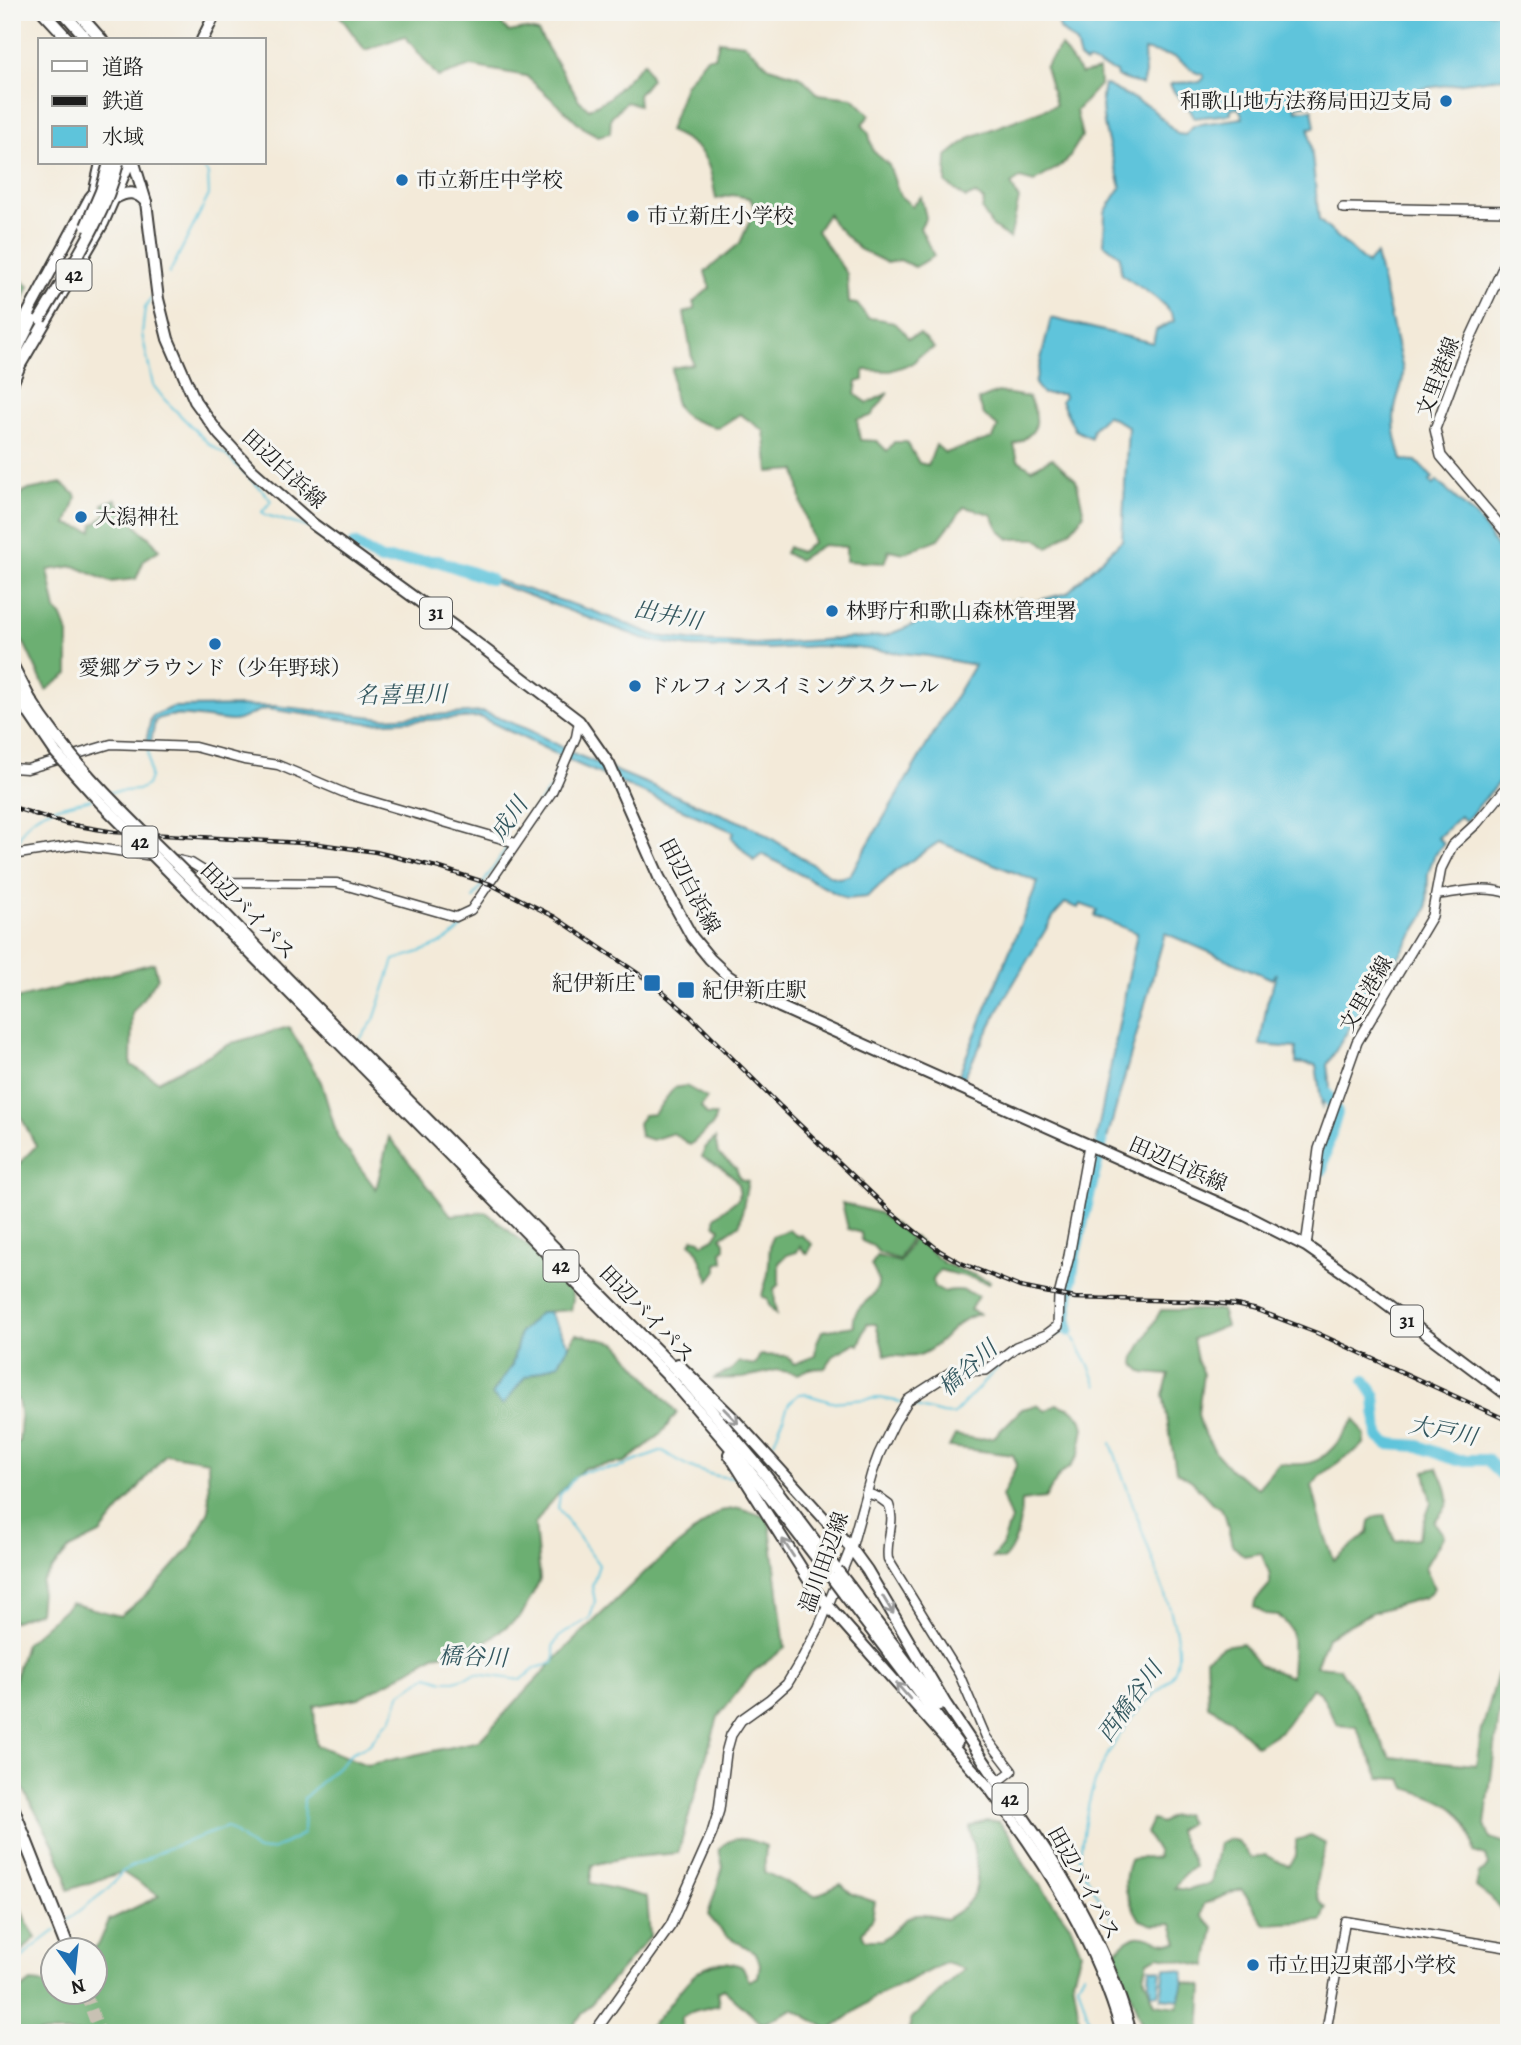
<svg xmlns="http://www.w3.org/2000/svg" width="1521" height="2045" viewBox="0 0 1521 2045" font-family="Alegreya,'Noto Serif JP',serif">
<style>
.forest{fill:#6caf72;stroke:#446647;stroke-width:2}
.water{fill:#5ec4db;stroke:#3d707c;stroke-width:2}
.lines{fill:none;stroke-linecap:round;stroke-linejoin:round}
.stream{stroke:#5ec4db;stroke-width:2}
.river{stroke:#5ec4db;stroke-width:12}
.motorway-tunnel{stroke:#c8c1b3;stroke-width:12;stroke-dasharray:12 6;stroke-linecap:butt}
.tertiary-casing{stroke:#3c3b38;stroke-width:11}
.secondary-casing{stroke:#3c3b38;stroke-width:12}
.primary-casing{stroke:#3c3b38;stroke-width:14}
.trunk-casing{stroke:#3c3b38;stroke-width:14}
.motorway-casing{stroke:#3c3b38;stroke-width:16}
.tertiary{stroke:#fff;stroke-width:8}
.secondary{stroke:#fff;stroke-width:9}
.primary{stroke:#fff;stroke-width:10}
.trunk{stroke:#fff;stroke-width:10}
.motorway{stroke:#fff;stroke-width:12}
.rail-casing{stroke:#1c1c1c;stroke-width:4.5}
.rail{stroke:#f6f6f2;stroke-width:2;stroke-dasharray:5;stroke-linecap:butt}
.trunk-bridge-casing{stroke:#3c3b38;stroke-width:14;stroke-linecap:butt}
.trunk-bridge{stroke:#fff;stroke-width:10}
.oneway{stroke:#999}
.poi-dot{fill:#1f6fb2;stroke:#f6f6f2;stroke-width:2.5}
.labels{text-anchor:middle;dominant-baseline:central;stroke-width:6;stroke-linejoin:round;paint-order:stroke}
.shield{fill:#f6f6f2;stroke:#5d5d5c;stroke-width:2}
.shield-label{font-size:19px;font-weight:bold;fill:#1c1c1c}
.poi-label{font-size:21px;fill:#1c1c1c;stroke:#f6f6f2;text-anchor:start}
.street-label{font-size:21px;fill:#1c1c1c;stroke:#f6f6f2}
.water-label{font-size:23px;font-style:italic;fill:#33575f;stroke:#f6f6f2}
</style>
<rect width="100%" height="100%" fill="#f6f6f2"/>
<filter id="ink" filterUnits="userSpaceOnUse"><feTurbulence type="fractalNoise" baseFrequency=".0143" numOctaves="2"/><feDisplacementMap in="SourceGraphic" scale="14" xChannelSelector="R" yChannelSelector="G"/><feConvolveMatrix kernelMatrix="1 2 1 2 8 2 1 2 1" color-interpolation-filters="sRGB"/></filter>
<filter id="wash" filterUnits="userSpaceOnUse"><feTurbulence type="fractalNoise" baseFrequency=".00686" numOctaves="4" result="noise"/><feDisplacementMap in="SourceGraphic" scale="28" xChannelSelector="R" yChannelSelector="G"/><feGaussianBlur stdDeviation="1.57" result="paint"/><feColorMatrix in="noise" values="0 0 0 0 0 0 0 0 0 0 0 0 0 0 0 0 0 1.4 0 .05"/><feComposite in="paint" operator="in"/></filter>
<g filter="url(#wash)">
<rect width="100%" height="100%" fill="#f3ead9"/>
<g class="forest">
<path d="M337,12H441L443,18L445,12H491L509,32L524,29L538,32L579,100L589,109L609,98L644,62L651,79L638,95L639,105L626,102L611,117L610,133L598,136L585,129L526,76L471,66L438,77L405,36L365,50Z"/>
<path d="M719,41L745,44L769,67L801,77L818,94L853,98L870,115L862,124L869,134L873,151L889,165L900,196L912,206L921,197L926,217L920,228L934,256L915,267L900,260L887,263L859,249L833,223L828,214L817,231L847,274L849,303L857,304L868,318C888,320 897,320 908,338L920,334L934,348L919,356L913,363L890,371L864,370V380L857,382L855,394L868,403L888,393L871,416L857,420L860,440L877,441L887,451L894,442H907L919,463L928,465L936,445L945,453L993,438L998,427L984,415L978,400L998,392L1028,397C1042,421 1039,432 1014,445L1018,460L1032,469L1052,458L1076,480L1084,514L1071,530L1048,548L1038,539H1009L1000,531L991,514L964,507L939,539L904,553L889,550L884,563L846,561V547L823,545L798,560L785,553L788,547L800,552L813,543L802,505L796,470L769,472L764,431L740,414L718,428C675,416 673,412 672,368L693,364L684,313L695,309L693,302L710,288L705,272L740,243L755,209L750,198L732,195L716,199C709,160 706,147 669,131L685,85L707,57H715Z"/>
<path d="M1061,46L1081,74L1099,70L1100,85L1076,111L1082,136L1066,162L1034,182L1020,178L1011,184L1019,199L1010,239L992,226L982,210L984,201L975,194L966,198L946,183L947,156L971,137L1056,105L1045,67Z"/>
<path d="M12,273L29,286L12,327Z"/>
<path d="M61,483L75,494L76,499L67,524L92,531L93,524L98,522L105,514L103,504L116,499L119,505L139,509L133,522C140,533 154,538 159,550L144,560L136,579L110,582L74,566L48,570L56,610L62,617L68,633V674L46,690L25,645L18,637L12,609V505L24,491Z"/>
<path d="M154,963L158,978L132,1013L131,1065L158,1081L232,1043L289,1027L321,1082L338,1138L376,1189L389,1137L451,1215L486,1212L568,1279L573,1299L571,1310L541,1312L520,1333L512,1365L492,1394L503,1404L525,1377L558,1364L576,1334L617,1343L677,1413L659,1436L625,1462L584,1468L548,1505L535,1524L540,1580L521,1616L477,1648L434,1655L391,1681L359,1698L314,1706L316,1745L367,1765L479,1741L566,1648L645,1572L720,1511L740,1508L769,1518L785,1648L753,1672L718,1717L678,1853L623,1858L592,1865L590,1883L647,1897L650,1937L576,2021L569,2033H12V1997L31,1982L52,1984V1993H94V1951L92,1950L99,1944L109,1920L159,1896L122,1872L68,1890L65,1872L53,1844L12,1768V1688L25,1644L71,1603L120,1616L154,1588L190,1548L209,1510L208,1461L166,1454L100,1534L69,1549L42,1581L39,1612L12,1622V1443L19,1442L21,1418L18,1400L12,1399V1171L36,1146L19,1113L12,1110V1000Z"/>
<path d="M686,1086L707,1098L701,1107L707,1115H716L713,1125L690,1145L673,1133L652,1140L640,1136L638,1123L644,1115L654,1114L674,1088Z"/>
<path d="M715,1138L718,1154L736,1168L740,1179L748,1181L740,1224L721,1237L725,1242V1249L722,1251L723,1262L717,1264V1270L709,1281L696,1248L690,1243L693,1238L700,1240L703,1244L714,1238L720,1229L715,1224V1217L739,1198C743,1175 720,1167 702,1157L705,1148Z"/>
<path d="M842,1203L879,1213L911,1237L899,1260L879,1253L873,1246L862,1241L861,1233L848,1229Z"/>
<path d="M789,1230L797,1236L801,1235L812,1244L808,1253H805L800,1246L797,1252L787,1255L779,1263V1284L774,1289L776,1314L769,1305L767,1298L762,1297C763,1288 767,1281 768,1273C770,1260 768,1249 772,1236Z"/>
<path d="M914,1237L945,1264L990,1281L989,1284C973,1277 956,1275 940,1270L933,1280L934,1287L943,1292C956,1288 966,1290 978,1296L970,1310L979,1314C950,1322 946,1343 924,1353C913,1359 897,1356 885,1355L876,1324H867L859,1345L855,1343L835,1354L825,1368L809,1369L798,1374L777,1370L743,1378L713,1379L731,1370L739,1362L755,1365L760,1355L787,1356L794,1364L815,1356L816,1344L822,1331L854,1326C850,1304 878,1301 878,1282C878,1277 873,1269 871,1265L877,1256L900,1262Z"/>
<path d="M1161,1310H1221L1226,1326L1193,1339L1197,1360L1203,1374L1198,1414L1202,1429L1216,1453L1231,1470L1258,1488L1279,1463C1324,1470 1330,1451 1355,1419L1365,1436L1364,1444C1347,1459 1325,1467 1312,1486L1324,1533L1334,1560L1368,1533L1370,1521L1376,1516L1384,1515L1395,1541L1418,1538L1431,1503L1425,1471L1437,1468C1441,1474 1443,1478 1445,1485C1452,1505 1446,1507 1434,1522L1444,1535L1425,1567L1434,1588L1426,1597L1373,1612L1327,1637L1316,1666L1339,1668L1353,1689L1390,1757L1476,1765L1482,1730L1498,1673L1505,1671L1485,1825L1490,1838L1509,1844V1919L1492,1899L1476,1887L1479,1873L1484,1871L1488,1866L1485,1856L1474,1852C1469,1807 1443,1800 1406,1788L1402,1779L1380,1778L1356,1727L1338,1725L1321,1694L1312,1688L1281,1731L1257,1746L1223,1714L1208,1706L1206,1658L1224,1646L1242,1643L1259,1665L1291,1677C1291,1664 1295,1639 1290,1629C1288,1624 1282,1619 1278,1615L1265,1614L1254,1607L1255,1601L1270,1584V1574L1261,1553L1244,1556L1232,1545L1225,1515L1220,1508L1213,1504L1192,1481L1176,1471L1163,1394L1169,1375L1144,1373L1134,1364L1135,1356Z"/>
<path d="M1056,1404L1071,1409L1081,1418L1084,1428L1079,1454L1071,1466L1060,1474L1045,1498L1021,1501C1021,1521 1018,1545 1003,1560L992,1558L1002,1546L1011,1520L1002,1496L1017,1464L1013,1455L949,1447L955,1435L977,1439L994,1437L1022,1409L1037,1405L1046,1411Z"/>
<path d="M1184,1814L1189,1823L1177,1830L1192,1858L1194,1867L1184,1874L1175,1888L1187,1890L1211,1884L1219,1843L1228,1839L1237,1841L1251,1858L1265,1855L1288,1866L1296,1855V1840L1311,1836L1326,1844C1321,1865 1307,1892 1326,1908L1322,1921L1265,1924C1255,1913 1252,1900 1241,1889L1204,1904L1201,1916L1214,1927L1207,1966L1159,1956L1148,1961L1144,1977L1155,2004L1178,2007L1184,1982L1203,1986L1200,2033H1145L1115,1952C1143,1919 1150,1947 1178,1943L1172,1924L1153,1925L1140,1920C1127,1898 1120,1886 1130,1860C1138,1856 1148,1860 1158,1857L1157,1851L1146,1833L1152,1820L1161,1823L1169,1817Z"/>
<path d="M987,1820L999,1822L1011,1836L1025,1865L1071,1927L1081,1952L1073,1979L1079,2017L1069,2033H905L909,2029L911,2019L964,1969L945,1963L875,1997L830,2030L793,2009L762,2024L723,1989L717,1992L719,2005L694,2011L681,2018L682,2033H643C649,2027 655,2023 659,2017C681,1991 703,1948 743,1967L749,1981L758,1977L760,1964L756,1953L724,1934L708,1915L723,1867L719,1849C733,1834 748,1838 766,1846L764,1872L815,1896L841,1884L852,1894L875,1902L872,1918L862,1933L865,1940H882C911,1916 907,1909 946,1919C992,1895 975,1869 970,1827Z"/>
<path d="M12,1865C19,1876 17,1887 19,1900C21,1914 28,1925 36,1937L12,1961Z"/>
</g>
<g class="water">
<path d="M1056,12H1509V82L1506,77L1295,106L1296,111L1312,109L1315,127L1309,128L1319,220L1367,264L1376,254L1403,370C1404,384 1399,390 1396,403C1391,423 1397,442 1402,460L1416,461L1433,478L1430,481L1433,485L1437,481L1478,519L1509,566V770L1466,821L1460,816L1438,838L1444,843L1434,856L1428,874L1427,908L1423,918L1394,964L1365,1002L1327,1065L1330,1087L1322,1107L1316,1065L1296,1063V1048L1260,1045L1267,1003L1277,973L1272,979L1165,933L1106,1143L1096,1140L1137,933L1095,916L1097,910L1080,904L1078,908L1065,903L1055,914L1006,996L962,1081L957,1079L1038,882L939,842L896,871L867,897L846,899L762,854L754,861L731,837L734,832L575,763L480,717L368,723L267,709C252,711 243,722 231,721C212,720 170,709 155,721L151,742H146L151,718L154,715L173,707L275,706L383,718L484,712L527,729L575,754L755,828L831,876L839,878L850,875L974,665L928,656L856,648L816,646L768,649L691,647L650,641L474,575L476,573L593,611L658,636L697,641L756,644L885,636L920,622L1004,604L1020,598L1021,605L1067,593L1122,540L1128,426L1106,415L1093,429L1091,438L1075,430L1061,401L1064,397L1063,394H1043L1035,384L1051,318L1153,343L1156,330L1174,321C1172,304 1135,285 1121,274L1120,256L1104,244L1105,212L1121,187C1113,156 1096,116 1104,84L1150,107L1178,134L1185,135L1194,125L1243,118L1239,108L1231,109V114L1194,118C1188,101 1178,101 1170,85L1173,83L1200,82L1204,78L1202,74L1197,73L1175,57L1144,50L1145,74L1142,85L1117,77L1116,72L1089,61L1085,63L1080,59L1076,44L1060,29Z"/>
<path d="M541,1312H549L569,1346L558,1364L525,1377L503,1405L492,1395L512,1365L520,1333Z"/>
<path d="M1150,1968L1161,1970L1158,1994L1152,1993L1149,1982Z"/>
<path d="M1165,1968L1184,1971L1180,2000L1161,1998Z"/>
</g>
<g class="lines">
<g class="stream">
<path d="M169,274L209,195L208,174L200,163"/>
<path d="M151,298L145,308L142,334L153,385L164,399L208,443L227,456L265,493L271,501L262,512L266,515L310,528"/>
<path d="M337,548L344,553"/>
<path d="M110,792L138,790L147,785L150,777L148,749"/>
<path d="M512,839L550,788"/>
<path d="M15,852C24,807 54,809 91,799"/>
<path d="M473,899L509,844"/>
<path d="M359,1040L374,1020L394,960C417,953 446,946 462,927"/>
<path d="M909,1405L942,1414L953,1415L1001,1364L1013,1355L1069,1330L1090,1368L1097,1386"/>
<path d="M774,1442L789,1403L799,1394H805L831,1402L880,1398L901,1402"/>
<path d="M63,1924L109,1888L122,1872L163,1850L227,1827L257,1851L274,1849L303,1834L304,1798L353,1752L370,1744L384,1725L391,1720L401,1693L428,1676L444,1681H454L476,1674L521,1680L536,1668L553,1663L555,1657L553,1647L558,1638L569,1630L590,1618L595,1601L592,1586L599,1565L558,1508L560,1495L575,1477L585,1471L617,1468L663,1451C679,1463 717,1482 737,1476"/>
<path d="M1111,1933L1115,1924L1081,1867L1079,1859C1084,1830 1087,1797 1100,1770C1110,1749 1125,1725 1141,1707C1150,1695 1168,1686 1174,1672C1183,1655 1175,1627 1170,1609L1111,1443"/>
<path d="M12,1969L30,1950L56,1930"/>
<path d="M1084,1973L1078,1984L1092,2030L1096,2033"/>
</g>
<g class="river">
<path d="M354,544L381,560L438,561L490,579"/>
<path d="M1322,1170L1326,1150L1337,1113L1327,1094"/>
<path d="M1069,1330L1066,1318L1075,1254L1102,1142"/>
<path d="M1365,1381L1375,1396L1378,1436L1388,1444L1419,1446L1456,1460H1487L1509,1482"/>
</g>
</g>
</g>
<g filter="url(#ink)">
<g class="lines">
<path class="motorway-tunnel" d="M85,1993L100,2033"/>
<defs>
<g id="tertiary">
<path d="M12,768L27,769L111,744L195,747L244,760L278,765L347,794L516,843"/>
<path d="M12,855L76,845L153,856"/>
<path d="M169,858L191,863L212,876L231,882L337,883L456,917L471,910L552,792L576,737L579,721"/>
<path d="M1437,895C1461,892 1486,885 1509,894"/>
<path d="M867,1493L878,1497L889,1505C896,1522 885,1541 888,1559L959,1674L986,1737L1012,1771L998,1782"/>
<path d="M1326,2033L1345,1921L1509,1948"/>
</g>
<g id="secondary">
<path d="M1343,208L1509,211"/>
<path d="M1509,255L1463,354L1435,429L1441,456L1509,536"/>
<path d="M1306,1246L1319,1149L1357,1042L1432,916L1441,868L1452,846L1477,823L1509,785"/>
<path d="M594,2033L671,1925L712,1833L719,1810L726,1753L731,1735L741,1720L769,1700L787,1684L802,1659L819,1627L851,1548L872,1473L879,1454L894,1423L908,1400L953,1371L986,1370L1016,1347L1046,1335L1058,1326L1059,1296L1069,1256L1089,1145"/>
</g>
<g id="primary">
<path d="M202,40L216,12"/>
<path d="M134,163L146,202L158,299L168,339L195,401L219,434L253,471L313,524L474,641L579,721L609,764L659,877L692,937L710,959L728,976L755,994L780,1007L1245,1215L1306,1246L1359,1283L1509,1396"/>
</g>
<g id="trunk">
<path d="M43,12L69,40"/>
<path d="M63,12L88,40"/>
<path d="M77,12L102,40"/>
<path d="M95,189L101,163"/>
<path d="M115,198C128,191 136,191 146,202"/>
<path d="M12,343L90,198L104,181"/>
<path d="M12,360L34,316"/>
<path d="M12,384L20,365L103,223L129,163"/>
<path d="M12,664L30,699"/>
<path d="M12,686L22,703"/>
<path d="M276,967L683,1377L760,1468L837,1570"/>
<path d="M269,972L672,1380L741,1460L832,1578"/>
<path d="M678,1364L732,1417L851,1548L867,1570L945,1703L1002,1788"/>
<path d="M729,1454L817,1593L997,1797"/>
<path d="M850,1587L939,1705"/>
<path d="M844,1594L957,1743"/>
<path d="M1000,1785C1056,1860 1106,1941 1131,2033"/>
<path d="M993,1793C1048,1865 1097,1944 1122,2033"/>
</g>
<path id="motorway" d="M12,1807L69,1951"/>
</defs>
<use href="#tertiary" class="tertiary-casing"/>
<use href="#secondary" class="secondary-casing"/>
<use href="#primary" class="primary-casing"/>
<use href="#trunk" class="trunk-casing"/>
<use href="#motorway" class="motorway-casing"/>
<use href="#tertiary" class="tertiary"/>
<use href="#secondary" class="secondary"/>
<use href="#primary" class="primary"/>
<use href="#trunk" class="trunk"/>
<use href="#motorway" class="motorway"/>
<defs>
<path id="rail" d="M12,807L67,824L114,832L319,844L376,852L440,868L490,884L555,917L652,983L691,1017L781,1107L892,1213L940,1251L961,1263L1020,1287L1075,1298L1191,1301L1236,1305L1257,1310L1317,1333L1509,1421"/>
</defs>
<use href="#rail" class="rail-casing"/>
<use href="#rail" class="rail"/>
<defs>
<g id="trunk-bridge">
<path d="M86,226L101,191L109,163"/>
<path d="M40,319C69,269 105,219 118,163"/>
<path d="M30,699C68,760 120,809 171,859C207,894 241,931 276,967"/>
<path d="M22,703L56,753L100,802L269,972"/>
<path d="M837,1570L850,1587"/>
<path d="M832,1578L844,1594"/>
</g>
</defs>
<use href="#trunk-bridge" class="trunk-bridge-casing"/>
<use href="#trunk-bridge" class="trunk-bridge"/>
</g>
<defs><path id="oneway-shaft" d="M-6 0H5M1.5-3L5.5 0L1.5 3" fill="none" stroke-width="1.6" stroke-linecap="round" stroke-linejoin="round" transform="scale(1.75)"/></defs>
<g class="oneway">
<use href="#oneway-shaft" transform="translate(731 1416) rotate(46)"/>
<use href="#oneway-shaft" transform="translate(788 1548) rotate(-123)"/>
<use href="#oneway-shaft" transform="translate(888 1605) rotate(59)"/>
<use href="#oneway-shaft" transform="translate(903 1691) rotate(-131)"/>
</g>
</g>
<g class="poi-dot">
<circle cx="1446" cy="101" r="7"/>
<circle cx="402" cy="180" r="7"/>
<circle cx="633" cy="216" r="7"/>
<circle cx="81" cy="517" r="7"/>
<circle cx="832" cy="611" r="7"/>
<circle cx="215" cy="644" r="7"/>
<circle cx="635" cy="686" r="7"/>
<rect x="643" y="974" width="18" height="18" rx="3.5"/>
<rect x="677" y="981" width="18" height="18" rx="3.5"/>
<circle cx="1253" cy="1965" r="7"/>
</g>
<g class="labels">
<g class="shield">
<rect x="56.5" y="259.5" width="35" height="31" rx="5"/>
<rect x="420" y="597.5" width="32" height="31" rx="5"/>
<rect x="122.5" y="826.5" width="35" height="31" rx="5"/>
<rect x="543.5" y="1250.5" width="35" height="31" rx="5"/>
<rect x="1391" y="1305.5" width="32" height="31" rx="5"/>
<rect x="992.5" y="1783.5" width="35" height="31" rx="5"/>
</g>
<g class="shield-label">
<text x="74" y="275">42</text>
<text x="436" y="613">31</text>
<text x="140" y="842">42</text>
<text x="561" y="1266">42</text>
<text x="1407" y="1321">31</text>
<text x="1010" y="1799">42</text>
</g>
<g class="poi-label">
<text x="1432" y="101" text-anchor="end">和歌山地方法務局田辺支局</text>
<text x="416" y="180">市立新庄中学校</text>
<text x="647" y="216">市立新庄小学校</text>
<text x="95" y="517">大潟神社</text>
<text x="846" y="611">林野庁和歌山森林管理署</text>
<text x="215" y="668" text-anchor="middle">愛郷グラウンド（少年野球）</text>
<text x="649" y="686">ドルフィンスイミングスクール</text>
<text x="636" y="983" text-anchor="end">紀伊新庄</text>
<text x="702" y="990">紀伊新庄駅</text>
<text x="1267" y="1965">市立田辺東部小学校</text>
</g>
<g class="street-label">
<text transform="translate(1438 377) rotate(-69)">文里港線</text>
<text transform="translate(284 469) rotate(43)">田辺白浜線</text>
<text transform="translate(690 886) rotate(62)">田辺白浜線</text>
<text transform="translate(248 911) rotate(46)">田辺バイパス</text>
<text transform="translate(1366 994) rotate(-60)">文里港線</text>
<text transform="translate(1178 1164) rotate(24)">田辺白浜線</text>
<text transform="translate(647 1314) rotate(46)">田辺バイパス</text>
<text transform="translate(824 1562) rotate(-70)">温川田辺線</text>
<text transform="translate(1084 1883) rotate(61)">田辺バイパス</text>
</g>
<g class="water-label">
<text transform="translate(668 615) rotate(11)">出井川</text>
<text transform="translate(401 695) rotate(-1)">名喜里川</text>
<text transform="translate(509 819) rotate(-55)">成川</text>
<text transform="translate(968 1368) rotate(-42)">橋谷川</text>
<text transform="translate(1443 1431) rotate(11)">大戸川</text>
<text transform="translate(473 1657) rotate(2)">橋谷川</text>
<text transform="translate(1130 1702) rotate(-54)">西橋谷川</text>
</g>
</g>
<rect width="1521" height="2045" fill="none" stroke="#f6f6f2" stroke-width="42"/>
<rect x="38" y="38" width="228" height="126" fill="#f6f6f2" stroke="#9f9f9c" stroke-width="2"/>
<rect x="52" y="61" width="35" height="10" fill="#ffffff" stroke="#9f9f9c" stroke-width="2"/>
<text x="102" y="74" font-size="21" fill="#1c1c1c">道路</text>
<rect x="52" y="96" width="35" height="10" fill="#1c1c1c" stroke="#9f9f9c" stroke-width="2"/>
<text x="102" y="108" font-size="21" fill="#1c1c1c">鉄道</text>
<rect x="52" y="126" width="35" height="21" fill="#5ec4db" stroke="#9f9f9c" stroke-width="2"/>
<text x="102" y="144" font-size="21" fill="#1c1c1c">水域</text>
<g transform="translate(74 1971) rotate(165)"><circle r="33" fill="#f6f6f2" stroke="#9f9f9c" stroke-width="2"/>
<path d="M0-5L12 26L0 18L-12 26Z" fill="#1f6fb2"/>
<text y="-10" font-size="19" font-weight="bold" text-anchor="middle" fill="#1c1c1c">N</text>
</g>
</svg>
